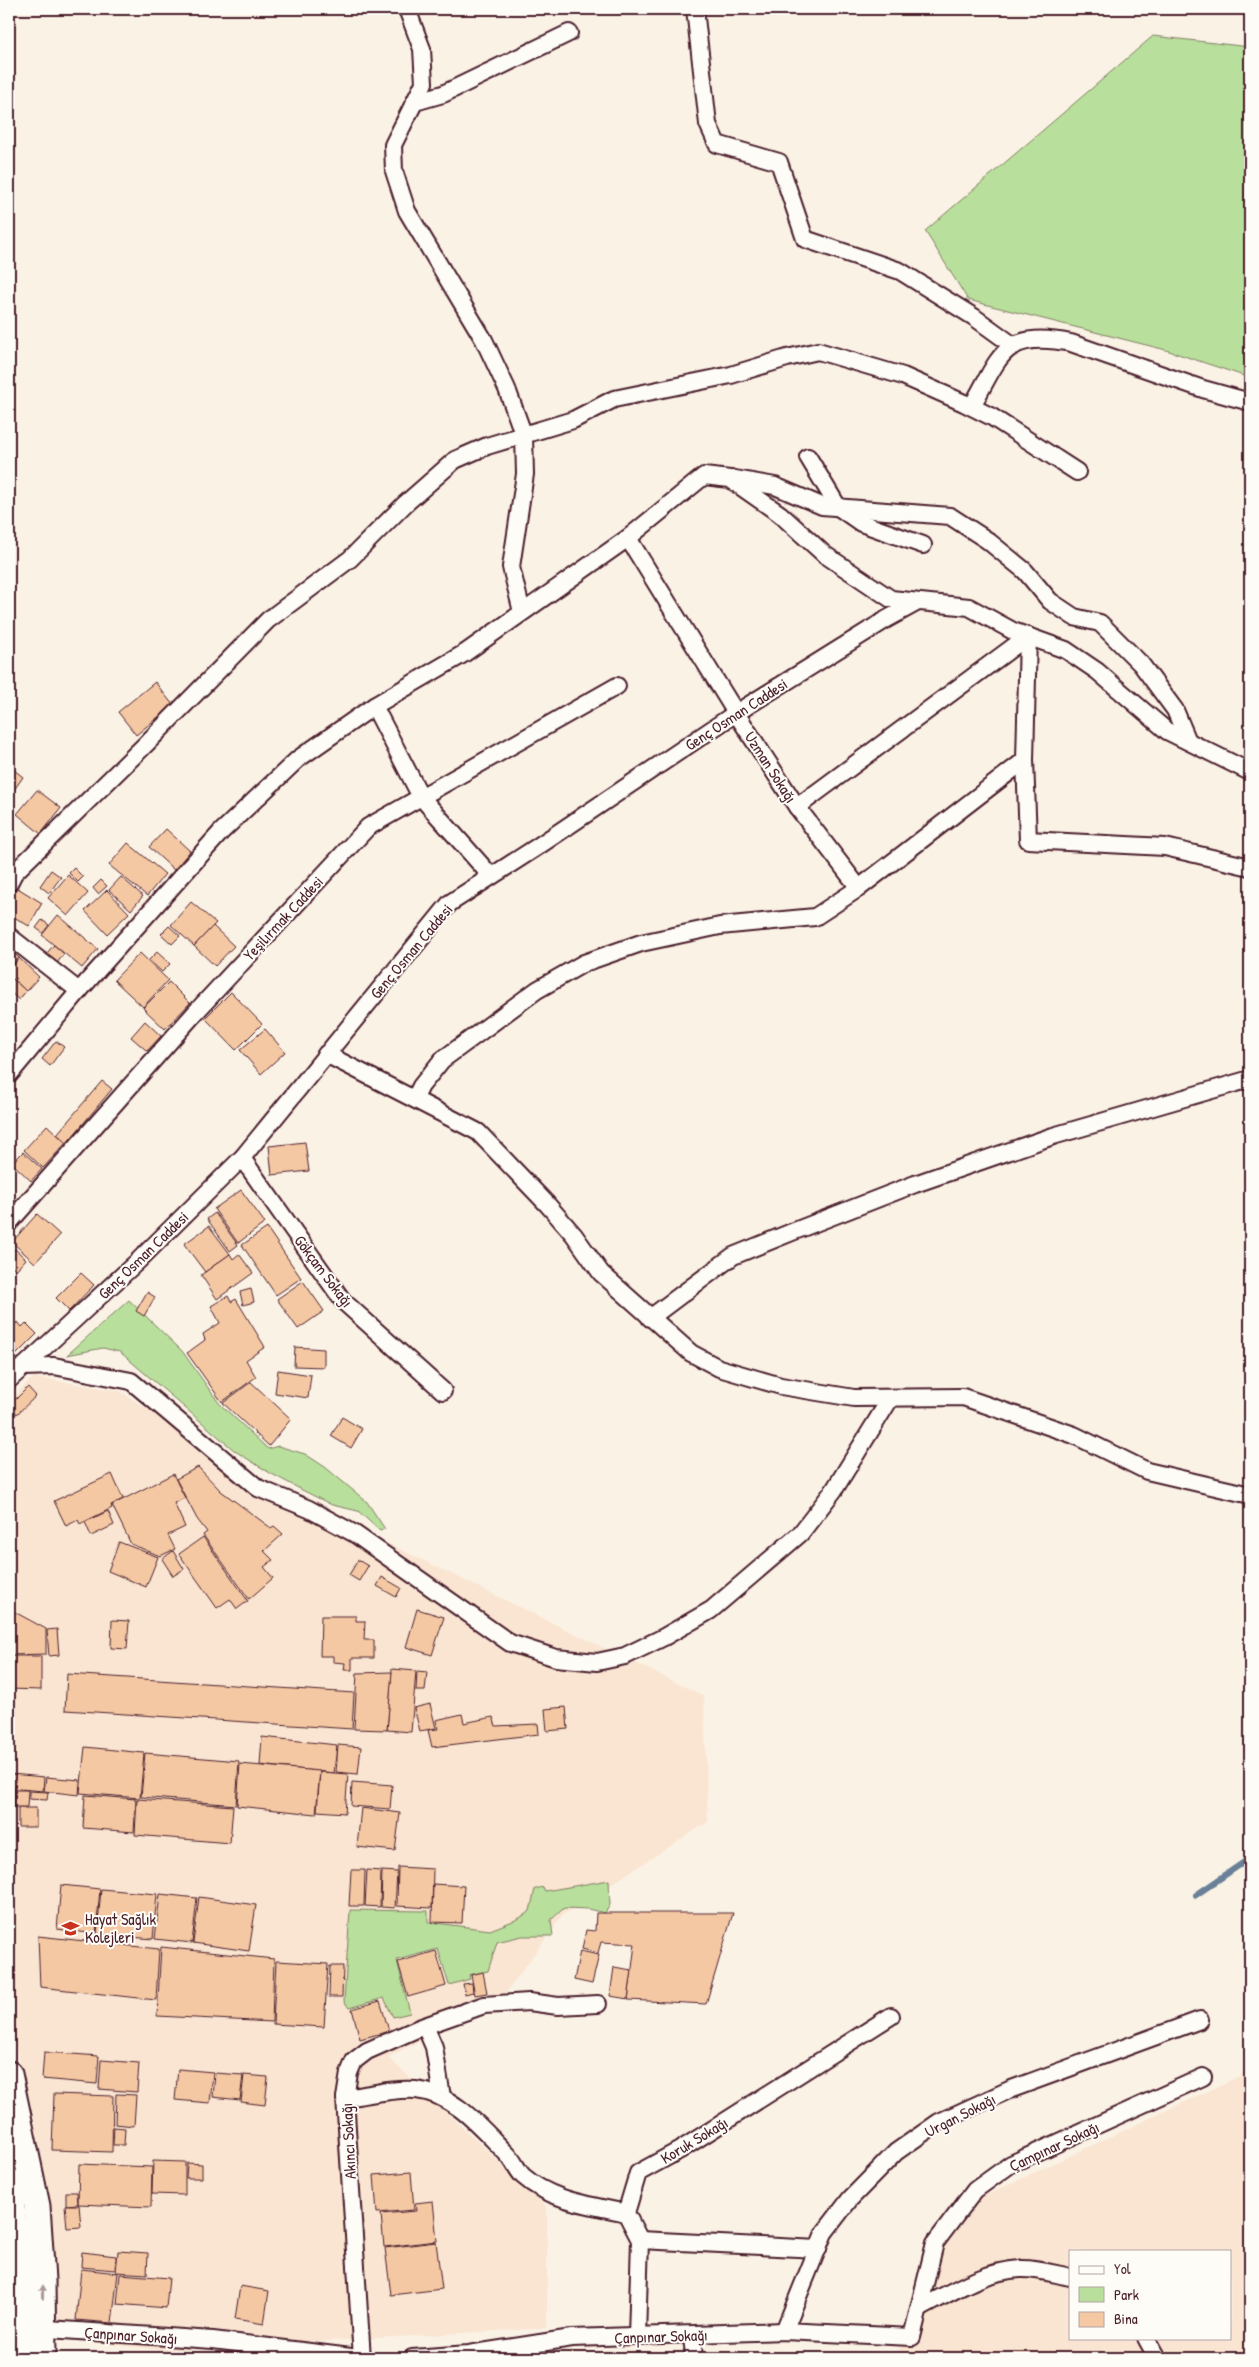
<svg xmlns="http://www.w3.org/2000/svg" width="1259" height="2367" viewBox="0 0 1259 2367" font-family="'Patrick Hand',sans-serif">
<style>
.built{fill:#f9e5d2;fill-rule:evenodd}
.green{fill:#b8df9b;stroke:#817f63}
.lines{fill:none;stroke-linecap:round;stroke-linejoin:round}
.stream{stroke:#6b8098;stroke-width:6}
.building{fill:#f5c8a4;stroke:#4a1f2b}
.street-casing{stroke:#4a1f2b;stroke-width:20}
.primary-casing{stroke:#4a1f2b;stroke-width:29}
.street{stroke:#fdfcf7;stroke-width:16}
.primary{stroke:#fdfcf7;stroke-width:25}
.oneway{fill:#ac999b}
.labels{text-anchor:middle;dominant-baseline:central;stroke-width:4;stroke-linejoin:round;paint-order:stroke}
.street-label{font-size:16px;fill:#4a1f2b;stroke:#fdfcf7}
.poi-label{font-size:16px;fill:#4a1f2b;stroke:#fdfcf7;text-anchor:start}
</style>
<rect width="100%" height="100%" fill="#fbf2e6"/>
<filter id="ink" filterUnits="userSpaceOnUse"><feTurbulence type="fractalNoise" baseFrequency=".02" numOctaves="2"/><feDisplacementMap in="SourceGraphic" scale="10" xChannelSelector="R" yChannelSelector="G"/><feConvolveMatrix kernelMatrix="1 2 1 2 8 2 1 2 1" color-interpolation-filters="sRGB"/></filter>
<g filter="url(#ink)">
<g class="built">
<path d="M34,1377L120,1391L152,1412L261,1498L381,1540L704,1696L708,1822L563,1915L500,2001L388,2057L547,2207V2328L166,2351L58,2338L49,2198L34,2117L9,2022V1400Z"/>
<path d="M1250,2071V2358H896L961,2207ZM1070,2251H1230V2338H1070Z"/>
</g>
<g class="green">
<path d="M1153,36L1250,47V378L1166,350L968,300L925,231Z"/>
<path d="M129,1300L182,1351L219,1403L268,1449L278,1446L305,1454L325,1467L367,1502L385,1529L380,1531L358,1511L332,1505L302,1490L270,1473L235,1451L120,1352L103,1348L67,1355Z"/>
<path d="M609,1880L610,1905L605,1913L589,1909L564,1908L551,1920L553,1936H522L497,1942L488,1971L469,1975L470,1979L449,1985L438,1949L397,1960L410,2013L393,2017L384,1998L349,2008L344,2001L350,1910L428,1911V1922L490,1930L518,1919L530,1911L535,1889L543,1887L545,1891Z"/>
</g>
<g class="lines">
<path class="stream" d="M1196,1895L1250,1858"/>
</g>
<g class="building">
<path d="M155,682L173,705L136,735L118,712Z"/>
<path d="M9,766L23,777L9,797Z"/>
<path d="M37,790L61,808L41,834L17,814Z"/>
<path d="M166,829L190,851L174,870L149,847Z"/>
<path d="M9,838L15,843L9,853Z"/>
<path d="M128,843L165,874L147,896L109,865Z"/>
<path d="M74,868L83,877L78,882L69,873Z"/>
<path d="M51,870L61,877L49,893L40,886Z"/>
<path d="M68,875L88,893L68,916L48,898Z"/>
<path d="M121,877L143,896L131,910L109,890Z"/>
<path d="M101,880L107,886L98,894L93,888Z"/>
<path d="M16,887L42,903L29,926L9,914V899Z"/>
<path d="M107,890L129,913L107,934L85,911Z"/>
<path d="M191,902L216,923L194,946L171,925Z"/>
<path d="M58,915L98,949L82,968L42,935Z"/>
<path d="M42,920L49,925L43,933L36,928Z"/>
<path d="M169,926L180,936L172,944L161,934Z"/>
<path d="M213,926L234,946L215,966L194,946Z"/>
<path d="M54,945L64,954L57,963L46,954Z"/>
<path d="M9,948L19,958L9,968Z"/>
<path d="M157,952L170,964L162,972L149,960Z"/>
<path d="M140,953L168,980L143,1007L114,980Z"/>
<path d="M19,958L39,977L26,991L13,979L9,984V970Z"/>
<path d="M13,979L26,991L19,1000L9,991V984Z"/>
<path d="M169,982L190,1003L165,1029L143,1008Z"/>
<path d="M231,992L262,1024L236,1050L205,1018Z"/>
<path d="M9,1017L14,1020L9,1028Z"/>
<path d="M145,1021L161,1036L147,1051L131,1037Z"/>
<path d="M265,1029L285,1052L261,1074L240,1050Z"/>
<path d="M56,1041L64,1047L50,1066L42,1059Z"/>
<path d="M102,1081L112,1089L67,1143L57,1134Z"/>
<path d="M47,1125L66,1143L43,1168L24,1150Z"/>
<path d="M305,1142L309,1171L272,1175L269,1146Z"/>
<path d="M23,1152L42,1169L31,1181L12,1163Z"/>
<path d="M241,1190L265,1223L238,1243L214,1209Z"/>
<path d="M215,1213L238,1245L230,1251L207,1219Z"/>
<path d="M37,1214L60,1235L35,1263L12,1242Z"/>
<path d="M209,1226L230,1254L205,1272L184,1244Z"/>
<path d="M267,1228L301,1278L276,1295L242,1245Z"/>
<path d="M15,1249L26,1259L16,1270L9,1263V1256Z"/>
<path d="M230,1254L233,1259L239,1254L253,1273L217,1299L201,1275Z"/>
<path d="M9,1269L14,1274L9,1279Z"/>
<path d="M81,1273L94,1285L69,1311L56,1298Z"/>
<path d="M303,1281L324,1311L298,1329L277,1299Z"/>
<path d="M251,1289L254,1302L243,1305L240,1292Z"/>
<path d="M147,1292L155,1297L144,1316L136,1311Z"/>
<path d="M228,1296L231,1302L236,1299L265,1347L246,1360L256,1377L222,1402L187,1353L205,1340L203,1334L220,1323L211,1306Z"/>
<path d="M18,1322L22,1327L26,1323L37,1334L16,1355L9,1347V1338L14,1333L10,1329Z"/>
<path d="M295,1347L324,1349V1367L294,1366Z"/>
<path d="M278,1370L311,1375L308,1398L275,1393Z"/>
<path d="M251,1382L291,1419L269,1446L223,1403Z"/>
<path d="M28,1387L36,1396L17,1414L9,1406Z"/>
<path d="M342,1417L362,1429L351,1448L331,1436Z"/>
<path d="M198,1467L221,1491L271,1528L274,1526L283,1534L264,1551L273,1560L264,1567L273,1578L249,1599L203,1535L207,1532L197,1519L176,1479Z"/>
<path d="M112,1474L123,1499L111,1505L112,1508L80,1524L78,1520L66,1526L54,1501Z"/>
<path d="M173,1474L185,1498L174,1503L185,1527L168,1535L175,1549L160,1556L131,1544L112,1505Z"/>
<path d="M108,1511L114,1525L91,1536L85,1522Z"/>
<path d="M203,1537L248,1601L237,1609L230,1599L217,1608L179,1554Z"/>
<path d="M119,1542L158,1557L146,1587L108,1571Z"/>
<path d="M173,1551L184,1569L173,1576L162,1559Z"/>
<path d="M358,1560L368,1566L359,1581L349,1575Z"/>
<path d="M382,1577L401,1588L396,1597L377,1586Z"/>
<path d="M417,1609L444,1617L432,1655L406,1647Z"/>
<path d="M11,1610L46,1629V1654L9,1655V1611Z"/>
<path d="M321,1616H356V1621H365L364,1640H374V1658H352V1670H344L345,1663L333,1662V1656H320Z"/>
<path d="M112,1620L129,1621L127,1649L111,1648Z"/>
<path d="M57,1629L59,1655L49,1656L47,1630Z"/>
<path d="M9,1656H41V1690L9,1689Z"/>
<path d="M392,1669L416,1671L411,1732L387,1730Z"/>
<path d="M417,1671L427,1672L425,1691H416Z"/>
<path d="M392,1672L387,1730L354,1729L357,1673Z"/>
<path d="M67,1674L354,1693L352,1729L65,1710Z"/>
<path d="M430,1704L436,1728L420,1731L414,1708Z"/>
<path d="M566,1707L568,1729L547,1731L545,1709Z"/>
<path d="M462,1714L464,1723L493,1717L496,1726L538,1724L539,1734L432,1747L428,1730L438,1729L436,1720Z"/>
<path d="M262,1737L337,1745L334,1773L260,1765Z"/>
<path d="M338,1745L361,1747L358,1774L336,1772Z"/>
<path d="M85,1747L144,1753L140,1798L80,1793Z"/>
<path d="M145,1753L239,1761L236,1805L141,1797Z"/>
<path d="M240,1764L320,1771L316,1814L237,1806Z"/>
<path d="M320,1772L348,1774L345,1813L317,1811Z"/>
<path d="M11,1774L44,1777L43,1791L9,1788Z"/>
<path d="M46,1777L80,1780L79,1795L44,1791Z"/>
<path d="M352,1782L392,1785L390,1809L351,1806Z"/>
<path d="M15,1790H28L27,1807H14Z"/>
<path d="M29,1791L48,1792L47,1800L29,1799Z"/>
<path d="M85,1795L136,1799L134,1832L83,1828Z"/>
<path d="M137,1799L233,1806L230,1843L135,1835Z"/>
<rect x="18" y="1808" width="18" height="19"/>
<path d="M361,1808L400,1813L395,1851L357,1847Z"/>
<path d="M398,1867L433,1869L432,1908L397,1906Z"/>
<path d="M351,1870H365L364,1906H349Z"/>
<path d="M367,1870L381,1871L380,1907L365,1906Z"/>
<path d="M382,1871L397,1872L395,1908L381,1907Z"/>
<path d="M433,1884L464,1886L462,1923L432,1922Z"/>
<path d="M61,1885L100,1889L96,1934L57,1929Z"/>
<path d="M101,1889L157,1894L153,1939L97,1934Z"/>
<path d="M160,1894L197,1898L192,1943L155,1939Z"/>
<path d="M199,1897L256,1905L249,1951L193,1943Z"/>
<path d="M596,1913H733L706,2004L628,2000L635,1944L601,1942L598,1953L582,1949L586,1930L595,1931Z"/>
<path d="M38,1936L159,1949L156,2000L40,1987Z"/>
<path d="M161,1947L274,1959L272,2022L157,2016Z"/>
<path d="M436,1951L446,1986L408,1997L398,1962Z"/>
<path d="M580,1951L599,1955L592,1984L574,1980Z"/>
<path d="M276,1961L328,1964L324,2027L273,2024Z"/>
<path d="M330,1966H343L342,1997H329Z"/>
<path d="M614,1967L632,1970L628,1999L610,1996Z"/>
<path d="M483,1972L487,1993L475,1995L471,1975Z"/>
<path d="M472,1983L473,1992L465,1994L463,1984Z"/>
<path d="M380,2001L389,2031L360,2039L352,2009Z"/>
<path d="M44,2052L99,2056L97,2084L42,2079Z"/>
<path d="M101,2060L139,2063L137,2092L99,2089Z"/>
<path d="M178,2069L213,2072L210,2103L175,2100Z"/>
<path d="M215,2073L243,2075L240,2100L213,2097Z"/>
<path d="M244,2075L268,2077L265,2105L241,2102Z"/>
<path d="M54,2094L113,2096L112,2152L52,2150Z"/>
<path d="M116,2094L136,2095L134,2126L115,2124Z"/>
<path d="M114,2127L125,2128L124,2145H113Z"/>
<path d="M153,2161L185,2162V2195L152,2194Z"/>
<path d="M187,2163L202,2164V2178H186Z"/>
<path d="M79,2164L152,2167L151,2207L78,2204Z"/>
<path d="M411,2172L414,2210L377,2213L374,2175Z"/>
<path d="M66,2192H77L78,2204L66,2205Z"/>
<path d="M433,2201L437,2241L384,2247L381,2214L416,2211L415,2203Z"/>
<path d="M65,2205H79L81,2227L67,2228Z"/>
<path d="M436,2242L442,2289L391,2295L385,2248Z"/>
<path d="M118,2251L148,2253L147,2274L116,2272Z"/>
<path d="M82,2252L116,2256L115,2270L81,2267Z"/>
<path d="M81,2269L118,2273L112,2323L76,2320Z"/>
<path d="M120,2274L169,2278L166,2308L117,2304Z"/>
<path d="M240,2286L269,2291L264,2324L235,2319Z"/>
<path d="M178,2352L209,2355L208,2358H177Z"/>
<path d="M210,2354L247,2358H210Z"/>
</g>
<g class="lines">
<defs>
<g id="street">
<path d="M407,9L422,49L424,83L393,145L394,171L407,211L484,340L507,389L524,436L525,474L511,567L522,612"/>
<path d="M695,9L708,124L717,144L779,162L805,239L900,271L974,317L1014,346"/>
<path d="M415,102L443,94L569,33"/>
<path d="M972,406C1001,355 1003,330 1071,343L1203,389L1250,402"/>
<path d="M808,457L838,507L861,523L923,545"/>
<path d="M735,479L775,486L822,506L950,516L987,540L1025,571L1050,601L1074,617L1100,623L1141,664L1175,710L1188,741"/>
<path d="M628,538L736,713L797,807L859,888"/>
<path d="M1028,636L1025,760L1028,840L1165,847L1250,867"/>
<path d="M374,706L421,797L491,876"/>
<path d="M797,807L1028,636"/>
<path d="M9,883L14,873L145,745L268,620L350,559L405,504L455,460L487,446L573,420L614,399L731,375L787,358L818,351L903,376L964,403L992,417L1077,472"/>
<path d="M9,936L79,991"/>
<path d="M326,1054L478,1132L547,1204L574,1235L601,1273L691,1353L719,1368L781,1386L854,1398L963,1397L1074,1435L1147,1471L1250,1495"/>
<path d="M9,1075L79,991L221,832L298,759L374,706L465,653L628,538L704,476L730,479L780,514L824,554L891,599L969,607L1013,631L1066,650L1097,671L1167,731L1250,772"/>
<path d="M415,1098L421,1086L442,1060L537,990L584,963L641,943L720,926L815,917L859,888L1025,760"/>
<path d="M242,1158L343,1301L443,1391"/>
<path d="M9,1223L194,1014L368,827L617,686"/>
<path d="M650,1318L733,1256L792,1232L915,1184L1053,1136L1250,1079"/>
<path d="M22,1367L54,1366L131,1381L258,1488L309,1509L355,1534L510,1643L556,1658L597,1662L625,1656L664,1637L711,1610L800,1534L834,1490L890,1399"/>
<path d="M9,1380L138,1261L242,1158L450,903L537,847L736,713L887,619L918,602"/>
<path d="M425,2026L434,2047L442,2097"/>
<path d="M345,2098C368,2095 393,2088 416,2090C455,2094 482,2129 508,2155C514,2161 517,2170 523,2176C551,2201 591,2205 626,2213"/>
<path d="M640,2240L818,2249"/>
<path d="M919,2309C950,2293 984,2271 1020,2269C1036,2268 1055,2274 1070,2277"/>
<path d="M33,2328L213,2340L359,2358"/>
<path d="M784,2331L824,2233L850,2199L896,2152L939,2122L1009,2090L1200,2020"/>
<path d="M692,2335L694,2358"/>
<path d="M637,2336L640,2240L626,2213L638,2173L680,2150L891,2016"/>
<path d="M1146,2338L1157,2358"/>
<path d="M362,2358L345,2098L349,2073L354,2061L367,2051L419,2028L484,2005L529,2002L558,2006L598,2004"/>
<path d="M412,2358L469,2354L572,2338L784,2331L912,2337L935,2243L975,2190L1011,2164L1203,2077"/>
</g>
<g id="primary">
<path d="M9,2074L37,2206L42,2280L43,2358"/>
<path d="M9,2181L20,2277L22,2358"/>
</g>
</defs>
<use href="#street" class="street-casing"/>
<use href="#primary" class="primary-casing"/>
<use href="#street" class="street"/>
<use href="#primary" class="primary"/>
</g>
<defs><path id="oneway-solid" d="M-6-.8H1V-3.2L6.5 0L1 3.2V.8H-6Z" transform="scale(1.25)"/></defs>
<use class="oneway" href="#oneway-solid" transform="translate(43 2292) rotate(-90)"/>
</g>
<defs>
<symbol id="school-bare" viewBox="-9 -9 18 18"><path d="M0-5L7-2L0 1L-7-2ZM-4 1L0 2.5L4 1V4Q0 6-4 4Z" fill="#c8321e" stroke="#fdfcf7" stroke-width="2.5" paint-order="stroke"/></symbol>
</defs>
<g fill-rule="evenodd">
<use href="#school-bare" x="58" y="1916" width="25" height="25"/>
</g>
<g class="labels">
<g class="street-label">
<text transform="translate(736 714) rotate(-33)">Genç Osman Caddesi</text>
<text transform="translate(771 767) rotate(57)">Uzman Sokağı</text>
<text transform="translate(283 918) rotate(-47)">Yeşilırmak Caddesi</text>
<text transform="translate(411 951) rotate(-50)">Genç Osman Caddesi</text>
<text transform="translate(143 1255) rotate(-44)">Genç Osman Caddesi</text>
<text transform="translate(324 1271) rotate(53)">Gökçam Sokağı</text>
<text transform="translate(960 2115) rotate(-27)">Urgan Sokağı</text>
<text transform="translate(694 2140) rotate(-31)">Koruk Sokağı</text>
<text transform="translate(348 2141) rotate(-93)">Akıncı Sokağı</text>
<text transform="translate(1054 2146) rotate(-25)">Çampınar Sokağı</text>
<text transform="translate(131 2335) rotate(4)">Çanpınar Sokağı</text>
<text transform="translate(661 2336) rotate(-2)">Çanpınar Sokağı</text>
</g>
<g class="poi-label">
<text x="85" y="1919">Hayat Sağlık<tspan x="85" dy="18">Kolejleri</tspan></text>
</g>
</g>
<rect width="1259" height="2367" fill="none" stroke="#fdfcf7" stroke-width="30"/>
<rect x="15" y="15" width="1229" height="2337" fill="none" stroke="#4a1f2b" stroke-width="2" filter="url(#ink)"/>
<rect x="1069" y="2250" width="162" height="90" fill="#fdfcf7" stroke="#b5a4a5"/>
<rect x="1079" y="2266" width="25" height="8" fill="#fdfcf7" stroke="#b5a4a5"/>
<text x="1114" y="2274" font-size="15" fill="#4a1f2b">Yol</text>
<rect x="1079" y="2287" width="25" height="15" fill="#b8df9b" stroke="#b5a4a5"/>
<text x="1114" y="2300" font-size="15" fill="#4a1f2b">Park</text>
<rect x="1079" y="2312" width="25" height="15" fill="#f5c8a4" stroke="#b5a4a5"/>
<text x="1114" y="2324" font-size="15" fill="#4a1f2b">Bina</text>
</svg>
